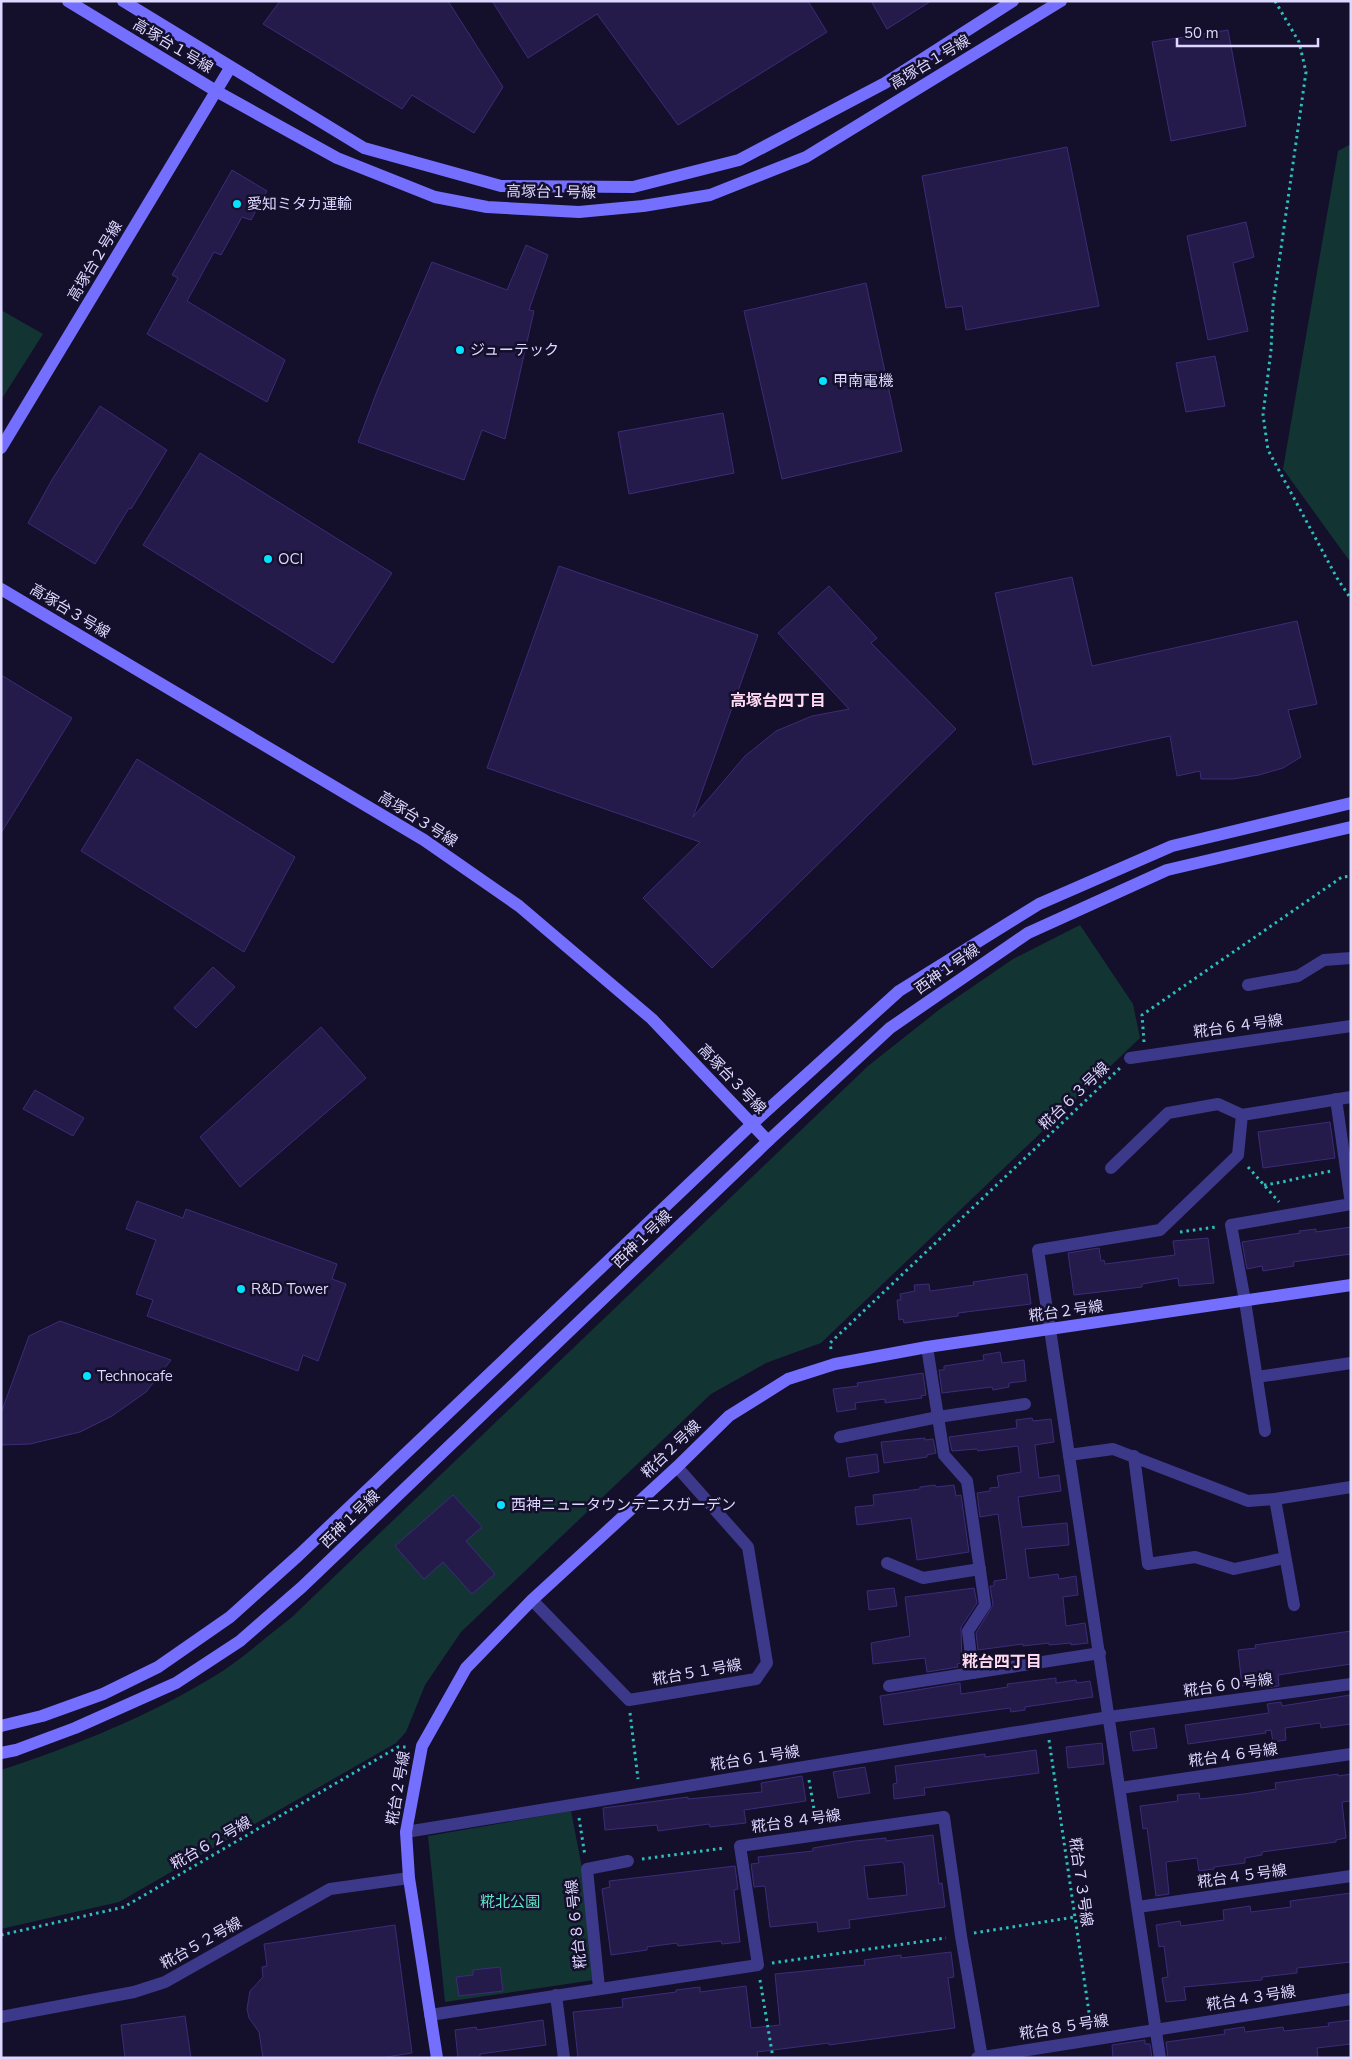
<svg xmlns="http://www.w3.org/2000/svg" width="1352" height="2059" viewBox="0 0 1352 2059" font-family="'Nunito Sans','Noto Sans JP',sans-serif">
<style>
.green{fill:#123433}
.building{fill:#251b4b;stroke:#3c2c78;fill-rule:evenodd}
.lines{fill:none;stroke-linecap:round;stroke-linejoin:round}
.path{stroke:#2bc0b9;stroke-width:3;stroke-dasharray:2.5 4;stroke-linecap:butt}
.street{stroke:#3d398a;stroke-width:12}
.secondary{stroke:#756fff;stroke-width:12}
.poi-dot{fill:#04e2ff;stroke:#140f2a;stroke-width:2}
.labels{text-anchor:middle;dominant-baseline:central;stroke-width:5;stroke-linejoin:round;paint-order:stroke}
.street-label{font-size:15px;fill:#ddd8ff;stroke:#140f2a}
.poi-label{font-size:15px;fill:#ddd8ff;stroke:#140f2a;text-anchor:start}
.park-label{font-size:15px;fill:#5ee5c5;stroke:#140f2a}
.neighbourhood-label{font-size:16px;font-weight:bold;fill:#ffdaf1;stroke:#140f2a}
</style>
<rect width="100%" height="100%" fill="#140f2a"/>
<g class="green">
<path d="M1351,144V563L1283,469L1338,151Z"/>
<path d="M1,310L43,334L1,400Z"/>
<path d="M1080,925L1133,1004L1140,1038L821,1343L766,1363L711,1394L461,1632L425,1685L406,1732L396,1743L119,1902L1,1929V1770C74,1746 147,1717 213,1677C240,1661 266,1637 292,1617L868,1066L940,1009L1013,959Z"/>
<path d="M571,1811L582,1868L594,1980L445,2002L428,1836Z"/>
</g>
<g class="building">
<path d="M280,1H448L503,87L474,133L412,95L402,109L263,24Z"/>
<path d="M492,1H808L827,32L678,125L597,14L528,58Z"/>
<path d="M871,1H931L887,29Z"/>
<path d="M1228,30L1246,126L1171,141L1152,42Z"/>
<path d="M1067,147L1099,306L966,330L962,306L946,308L922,176Z"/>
<path d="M232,170L267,191L251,220L242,217L221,255L214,252L187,301L285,360L267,402L147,334L178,278L172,275Z"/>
<path d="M1246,222L1254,257L1233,263L1248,331L1208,340L1187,236Z"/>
<path d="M526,245L548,255L529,310L534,311L505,439L482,430L464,480L358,442L377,391L432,262L507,290Z"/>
<path d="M866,283L902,451L782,479L744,311Z"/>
<path d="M1215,356L1225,406L1186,412L1176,363Z"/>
<path d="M100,406L167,450L131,509L129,508L95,564L28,523L53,478Z"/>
<path d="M723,413L734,473L629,494L618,432Z"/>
<path d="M200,453L392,573L333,663L143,545Z"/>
<path d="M559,566L758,635L693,817L745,756L776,731L812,716L849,709L778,633L829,586L877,638L871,643L956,729L712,968L643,898L700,842L487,768Z"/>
<path d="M1072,577L1092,666L1297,621L1317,704L1288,710L1301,757L1283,768L1259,775L1233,779H1201L1200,771L1177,776L1170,736L1033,765L995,593Z"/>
<path d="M1,675L72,718L1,833Z"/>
<path d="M137,759L295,857L244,952L81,851Z"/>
<path d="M213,967L235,987L196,1028L174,1008Z"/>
<path d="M321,1027L366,1078L240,1187L200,1137Z"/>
<path d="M35,1090L84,1118L73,1136L23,1109Z"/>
<path d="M1330,1122L1335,1158L1263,1168L1258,1132Z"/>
<path d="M137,1201L183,1218L186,1209L337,1264L332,1279L346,1284L318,1361L303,1355L298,1371L147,1316L153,1300L136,1294L156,1240L126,1229Z"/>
<path d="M1351,1227V1254L1293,1262L1294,1266L1263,1271L1262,1266L1247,1269L1242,1242L1300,1233L1299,1231L1316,1229V1232Z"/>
<path d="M1208,1238L1214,1283L1179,1286L1178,1278L1142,1284V1287L1074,1295L1068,1253L1099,1248L1101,1261L1104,1260L1105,1264L1175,1255L1173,1241Z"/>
<path d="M1027,1274L1031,1304L958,1313V1316L904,1323L903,1319L899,1320L897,1300H901L900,1294L915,1291L914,1285L929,1284L930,1291L974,1285L973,1282Z"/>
<path d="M60,1321L171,1360L146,1392L112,1416L80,1432L30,1444L1,1445V1413L29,1336Z"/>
<path d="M1000,1352L1002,1363L1024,1360L1026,1381L1009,1383V1387L993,1390L992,1387L942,1393L939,1370H944V1366L984,1360L983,1355Z"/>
<path d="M923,1373L926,1395L921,1396L922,1398L885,1403V1399L855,1403L856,1409L837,1412L833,1389L858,1386L857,1383Z"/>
<path d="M1032,1418L1033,1421L1051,1419L1054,1442L1035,1445L1039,1478L1059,1475L1061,1491L1018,1497L1022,1527L1067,1523L1069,1545L1025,1549L1029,1578L1058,1574L1059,1579L1076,1576L1078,1595L1063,1597L1066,1626L1085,1623L1088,1643L1071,1645V1643L1049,1645V1643L1023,1646V1644L978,1650L976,1633L993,1605L990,1586H994V1581L1007,1579L998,1514L980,1517L977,1493L990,1491V1488L999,1487L997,1476L1021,1472L1018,1446L978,1451L977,1449L952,1451L949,1437L1017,1428L1016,1420Z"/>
<path d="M925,1438V1440L933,1439L936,1453L927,1455V1457L884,1463L881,1442Z"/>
<path d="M877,1454L879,1472L849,1477L846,1458Z"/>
<path d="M935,1485L936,1487L954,1485L956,1496L961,1495L969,1552L917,1560L911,1518L857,1525L855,1507L874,1505L873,1495L920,1489V1487Z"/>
<path d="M453,1495L482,1527L466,1541L495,1574L472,1594L443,1562L424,1579L395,1546Z"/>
<path d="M894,1588L897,1606L869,1610L867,1591Z"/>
<path d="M974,1588L977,1603L961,1627L962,1663L957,1664L958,1667L927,1672L925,1658L873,1664L871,1643L910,1636L905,1597Z"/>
<path d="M1351,1631V1664L1278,1675L1279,1686L1265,1688L1264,1684L1242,1686L1238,1650L1256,1648L1255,1645Z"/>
<path d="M1056,1678V1683L1076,1680L1077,1683L1090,1681L1093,1697L1025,1707V1710L1011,1712L1010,1708L884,1725L880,1696L960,1683L961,1694L1008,1687L1007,1684Z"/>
<path d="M1350,1695L1351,1724L1321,1728L1320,1723L1285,1728L1286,1740L1273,1742L1271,1730L1265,1731L1266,1733L1188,1744L1185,1725L1269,1713L1267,1704L1281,1702L1282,1706Z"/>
<path d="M1154,1728L1157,1748L1133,1751L1130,1732Z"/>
<path d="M1102,1743L1104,1764L1068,1768L1066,1747Z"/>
<path d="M1036,1750L1039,1773L924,1788L925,1795L894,1799L893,1784L897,1783L895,1766L985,1754V1757Z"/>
<path d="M865,1767L870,1793L838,1798L833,1772Z"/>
<path d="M1338,1774V1776L1351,1774V1801L1342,1802L1346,1838L1336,1840V1842L1262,1852V1855L1245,1858V1863L1214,1867V1869L1199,1871L1197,1858L1166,1862L1169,1894L1156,1896L1147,1828L1143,1829L1140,1806L1178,1801L1177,1795L1199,1793L1200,1799L1244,1794L1276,1789L1275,1783Z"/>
<path d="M802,1776L806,1801L744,1810L746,1823L710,1827L709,1824L658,1831L657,1825L605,1830L603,1808L688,1797V1799L762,1792L761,1783Z"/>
<path d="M933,1835L939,1884L942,1883L945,1907L849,1920L850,1928L818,1932L817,1922L770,1927L765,1886L754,1887L751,1864L759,1863L758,1857L813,1851V1848L855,1841L886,1838V1841ZM902,1862L904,1864L907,1895L868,1899L864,1866Z"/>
<path d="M735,1866L738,1889L734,1890V1891L740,1942L722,1944L721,1941L678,1946L677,1943L647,1947V1950L611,1955L602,1889L610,1887L609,1881Z"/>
<path d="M1351,1893V1962L1297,1968V1973L1262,1977V1980L1184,1987L1186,2000L1166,2002L1162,1978L1168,1977L1164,1946L1159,1947L1156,1925L1180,1921L1181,1926L1224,1920L1223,1910L1250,1906L1251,1912L1291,1907L1290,1901Z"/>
<path d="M395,1925L412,2053L380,2058H263L259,2032L249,2018L247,2009L250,1991L263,1977L262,1967L267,1966L264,1944Z"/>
<path d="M951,1952L954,1977L948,1978L955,2028L829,2045V2043L757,2052L758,2058H578L573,2012L623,2007L622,1999L676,1992V1990L700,1987V1992L746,1986L751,2028L780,2025L775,1974L865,1965L864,1960L901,1955V1958Z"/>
<path d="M500,1967L503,1991L459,1996L456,1977L473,1975V1970Z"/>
<path d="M185,2016L191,2058H125L121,2025Z"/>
<path d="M543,2020L546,2045L480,2054V2058H458L455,2030L476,2027L477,2030Z"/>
<path d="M1351,2020V2044L1317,2048L1318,2058H1168L1166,2042L1225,2034L1224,2030L1244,2027L1245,2032L1283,2027L1284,2031L1329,2026L1328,2023Z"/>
<path d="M1145,2040V2044H1150L1152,2058H1113L1112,2045Z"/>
</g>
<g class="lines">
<g class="path">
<path d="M1275,1L1299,42L1306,72L1273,305L1271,350L1263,415L1268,450L1337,578L1351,599"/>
<path d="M1144,1042L1142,1015L1342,877L1351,876"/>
<path d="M1248,1167L1279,1202"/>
<path d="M1264,1185C1287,1182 1309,1175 1332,1171"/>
<path d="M1180,1232L1216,1227"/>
<path d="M831,1349L830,1343L1120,1068"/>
<path d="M630,1713L638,1779"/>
<path d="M1049,1740L1091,2026"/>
<path d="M809,1780L816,1821"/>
<path d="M579,1818L585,1856"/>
<path d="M642,1859L725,1848"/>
<path d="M974,1933L1075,1917"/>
<path d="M1,1935L124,1907L398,1747H407"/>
<path d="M772,1963L946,1938"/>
<path d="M760,1980L773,2058"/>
</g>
<g class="street">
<path d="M1248,985L1298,976L1324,960L1351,958"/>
<path d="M1130,1058L1351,1026"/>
<path d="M1111,1168L1168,1113L1218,1104L1242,1115"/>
<path d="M927,1347L944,1455L967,1481L985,1605L968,1631L973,1673"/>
<path d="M1257,1377L1351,1363"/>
<path d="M1265,1431L1245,1301L1231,1225L1351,1204L1336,1099"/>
<path d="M840,1437L938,1417L1025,1404"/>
<path d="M1069,1455L1113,1449L1248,1501L1275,1499L1351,1487"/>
<path d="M1134,1456L1148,1564L1195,1557L1234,1569L1285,1558"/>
<path d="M1275,1499L1294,1605"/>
<path d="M887,1563L923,1578L980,1569"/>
<path d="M532,1600L629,1700L756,1679L767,1663L748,1547L677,1467"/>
<path d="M889,1686L1100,1653"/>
<path d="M1120,1788L1351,1754"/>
<path d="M406,1832L1109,1717L1351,1684"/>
<path d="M1138,1907L1351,1876"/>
<path d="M599,1988L587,1869L628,1861"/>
<path d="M556,1995L564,2058"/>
<path d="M430,2015L758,1965L740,1846L944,1817L961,1936L982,2058"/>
<path d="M1,2017L134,1992L165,1982L330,1889L409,1878"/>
<path d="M977,2058L1351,1999"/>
<path d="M1160,2058L1038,1250L1160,1230L1238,1155L1242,1115L1351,1097"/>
</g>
<g class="secondary">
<path d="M68,1L216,91L337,158L435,197L487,207L579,212L643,206L710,195L806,157L1061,1"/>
<path d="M123,1L364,148L501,186L633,187L739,160L885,83L1013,1"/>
<path d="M1,448L230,68"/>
<path d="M1,589L424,840L519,906L652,1019L768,1141"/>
<path d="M1,1726L42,1716L103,1694L158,1667L230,1617L299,1555L752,1124L899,991L1039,904L1172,846L1351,803"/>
<path d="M1,1753L16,1750L75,1728L176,1683L240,1641L302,1587L768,1141L890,1028L1028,933L1167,870L1351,827"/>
<path d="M437,2058L409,1878L406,1832L422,1746L466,1668L532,1600L677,1467L729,1416L788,1379L835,1364L927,1347L1351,1285"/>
</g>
</g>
<g class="poi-dot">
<circle cx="237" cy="204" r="5"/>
<circle cx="460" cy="350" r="5"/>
<circle cx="823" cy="381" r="5"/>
<circle cx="268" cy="559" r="5"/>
<circle cx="241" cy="1289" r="5"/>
<circle cx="87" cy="1376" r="5"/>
<circle cx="501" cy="1505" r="5"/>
</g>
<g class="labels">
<g class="street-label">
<text transform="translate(173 46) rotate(31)">高塚台１号線</text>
<text transform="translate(930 62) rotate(-31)">高塚台１号線</text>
<text transform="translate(551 192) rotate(1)">高塚台１号線</text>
<text transform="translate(95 261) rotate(-59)">高塚台２号線</text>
<text transform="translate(70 611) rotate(31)">高塚台３号線</text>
<text transform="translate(418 819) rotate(32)">高塚台３号線</text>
<text transform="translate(947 969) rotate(-35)">西神１号線</text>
<text transform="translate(1238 1026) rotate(-8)">糀台６４号線</text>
<text transform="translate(732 1079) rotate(46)">高塚台３号線</text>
<text transform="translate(1074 1096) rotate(-44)">糀台６３号線</text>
<text transform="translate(642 1239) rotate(-44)">西神１号線</text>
<text transform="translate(1066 1311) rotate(-8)">糀台２号線</text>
<text transform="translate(671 1449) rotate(-44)">糀台２号線</text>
<text transform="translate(350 1519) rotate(-44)">西神１号線</text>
<text transform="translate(697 1672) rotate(-10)">糀台５１号線</text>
<text transform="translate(1228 1685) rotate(-8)">糀台６０号線</text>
<text transform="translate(1233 1755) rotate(-8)">糀台４６号線</text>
<text transform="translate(755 1758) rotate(-9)">糀台６１号線</text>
<text transform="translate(398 1788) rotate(-80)">糀台２号線</text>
<text transform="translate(796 1821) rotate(-8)">糀台８４号線</text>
<text transform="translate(211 1843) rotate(-30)">糀台６２号線</text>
<text transform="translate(1242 1876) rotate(-8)">糀台４５号線</text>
<text transform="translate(1081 1882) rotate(82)">糀台７３号線</text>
<text transform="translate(576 1924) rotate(-96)">糀台８６号線</text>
<text transform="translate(201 1943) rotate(-29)">糀台５２号線</text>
<text transform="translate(1251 1998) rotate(-9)">糀台４３号線</text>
<text transform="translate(1064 2027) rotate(-9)">糀台８５号線</text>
</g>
<g class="poi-label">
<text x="247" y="204">愛知ミタカ運輸</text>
<text x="470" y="350">ジューテック</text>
<text x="833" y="381">甲南電機</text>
<text x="278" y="559">OCI</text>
<text x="251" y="1289">R&amp;D Tower</text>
<text x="97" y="1376">Technocafe</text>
<text x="511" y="1505">西神ニュータウンテニスガーデン</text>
</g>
<g class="park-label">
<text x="510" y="1902">糀北公園</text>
</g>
<g class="neighbourhood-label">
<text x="778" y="701">高塚台四丁目</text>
<text x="1002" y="1662">糀台四丁目</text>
</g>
</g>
<rect width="1352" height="2059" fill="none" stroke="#ddd8ff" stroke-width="5"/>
<path d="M1177 38v8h141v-8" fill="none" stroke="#ddd8ff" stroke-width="2.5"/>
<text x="1184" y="38" font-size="15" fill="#ddd8ff" stroke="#140f2a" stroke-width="4" paint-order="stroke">50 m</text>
</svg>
